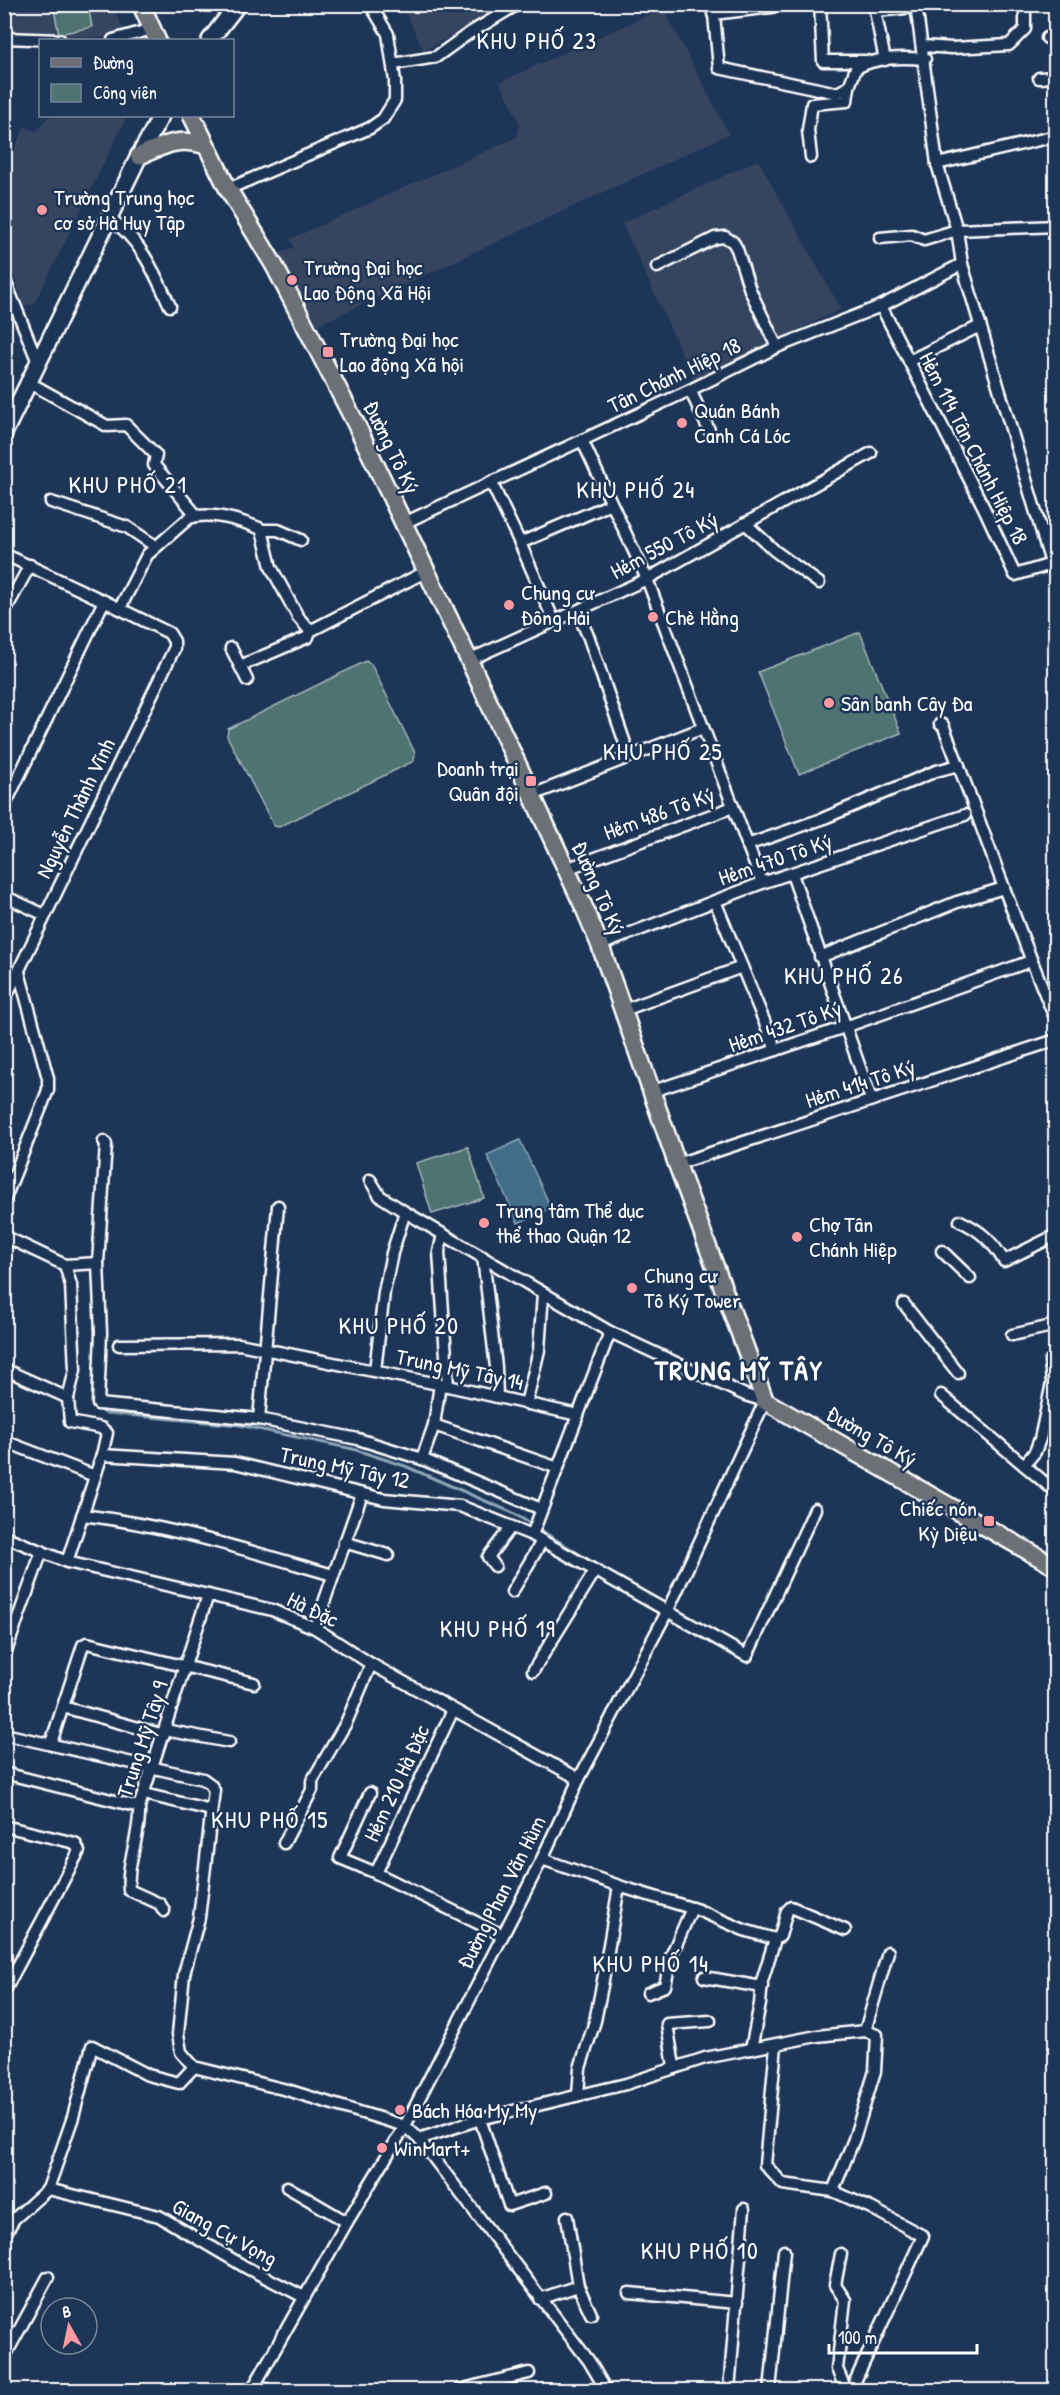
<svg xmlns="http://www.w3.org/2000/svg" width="1060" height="2395" viewBox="0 0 1060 2395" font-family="'Patrick Hand',sans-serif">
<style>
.built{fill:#344461}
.green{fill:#4f7273;stroke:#a7b8b9;stroke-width:1.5}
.water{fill:#426d89;stroke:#8ea7b8;stroke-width:1.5}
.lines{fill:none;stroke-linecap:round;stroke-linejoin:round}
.stream{stroke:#8ea7b8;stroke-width:3}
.street-casing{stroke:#fff;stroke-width:15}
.secondary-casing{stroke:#fff;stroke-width:20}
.primary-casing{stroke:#fff;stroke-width:21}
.street{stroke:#1d3557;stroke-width:10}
.secondary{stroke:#1d3557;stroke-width:15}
.primary{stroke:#6b6f75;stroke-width:16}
.poi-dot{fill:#ff9aa2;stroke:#1d3557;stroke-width:2}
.labels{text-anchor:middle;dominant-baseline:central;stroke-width:5;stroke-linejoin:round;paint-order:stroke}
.poi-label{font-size:22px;fill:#fff;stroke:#1d3557;text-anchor:start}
.street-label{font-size:22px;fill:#fff;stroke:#1d3557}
.neighbourhood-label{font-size:24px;letter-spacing:1.5px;fill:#fff;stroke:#1d3557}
.district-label{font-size:28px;font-weight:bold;letter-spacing:1.5px;fill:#fff;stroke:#1d3557}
</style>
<rect width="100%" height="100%" fill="#1d3557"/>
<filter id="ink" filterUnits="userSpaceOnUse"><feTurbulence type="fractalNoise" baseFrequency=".0167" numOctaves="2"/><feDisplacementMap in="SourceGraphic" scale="12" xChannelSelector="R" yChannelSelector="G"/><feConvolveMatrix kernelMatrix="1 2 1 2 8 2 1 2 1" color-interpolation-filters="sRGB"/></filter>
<g filter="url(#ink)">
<g class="built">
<path d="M5,4L113,5L124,31L102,38L5,34Z"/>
<path d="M402,5H506L424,51Z"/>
<path d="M663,8L729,134L318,325L278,254L294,247L290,239L517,137L520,123L500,82Z"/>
<path d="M49,116H127L34,305H24L5,250V162L13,153L25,126L36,132Z"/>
<path d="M758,160L841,309L694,380L622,223Z"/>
</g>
<g class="green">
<path d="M53,5H88L92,27L59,34Z"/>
<path d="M860,632L901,733L799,774L758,672Z"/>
<path d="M366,661L371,664L415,753L414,761L279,827L274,826L227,736L228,729Z"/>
<path d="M468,1147L484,1198L432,1214L416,1163Z"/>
</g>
<path class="water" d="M520,1140L551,1208L518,1223L487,1155Z"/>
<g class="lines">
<path class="stream" d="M96,1408L105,1413L239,1425L353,1449L405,1466L513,1513L602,1568"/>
<defs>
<g id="street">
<path d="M713,4L719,68L837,93L849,87L856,68C877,57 901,57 925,59"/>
<path d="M820,4L823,61H867"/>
<path d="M916,4L937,164L957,230L962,264L1056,580"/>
<path d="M713,14L772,7"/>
<path d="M4,38L60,40"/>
<path d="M1047,38H1056"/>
<path d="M113,40L152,29"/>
<path d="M923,46L952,48L1009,45L1025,29V7"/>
<path d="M885,60L875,11L917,7"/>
<path d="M393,64L436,57L468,34L518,4"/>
<path d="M1039,78L1056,77"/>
<path d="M811,157L808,130L812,104L847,101L849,87"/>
<path d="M937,164L1056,136"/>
<path d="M228,189L370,128L383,119L395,100V81L388,34L370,4"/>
<path d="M109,218C140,238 155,274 170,306"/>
<path d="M880,238L912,235L924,240L957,230L1056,226"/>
<path d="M657,267L715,238L725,237L733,242L737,249L750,290L777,347"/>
<path d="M4,278L39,365"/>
<path d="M881,306L985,510L1015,575L1055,563"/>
<path d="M909,361L980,326"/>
<path d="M30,383L107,426L126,425L156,455L154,465L197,516"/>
<path d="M690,390L709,430"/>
<path d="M582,440L647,579L762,883"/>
<path d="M491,482L520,543L611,504"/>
<path d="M51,502L127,527L155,546"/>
<path d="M404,523L690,390L777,347L881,306L962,264"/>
<path d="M745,523L775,551L819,583"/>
<path d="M262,530H278L301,540"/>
<path d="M520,543L554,621"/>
<path d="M4,554L104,601"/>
<path d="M120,608L147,555L189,518C210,511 239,520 259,528L262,530L271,567L298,617L310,631L427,571"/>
<path d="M577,611L589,638L629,755"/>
<path d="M4,613L30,565"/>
<path d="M231,648L240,666L308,637L310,631"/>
<path d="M469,660L647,579L871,453"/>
<path d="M240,666L247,680"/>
<path d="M940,724L943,725C981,821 1013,919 1053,1013"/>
<path d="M532,795L703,728"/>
<path d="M4,807L104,601L169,633L174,641V649L4,1001"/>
<path d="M747,845L822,819L936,771L959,765"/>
<path d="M566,869L733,807"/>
<path d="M792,874L871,1099"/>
<path d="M4,896L45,915"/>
<path d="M715,901L776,1050"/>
<path d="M600,945L762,883L965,815"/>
<path d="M820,957L957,902L1004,888"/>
<path d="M624,1010L742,967"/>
<path d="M653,1091L845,1027L1031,961"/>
<path d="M104,1141L106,1144L98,1263L101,1333L98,1404L259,1419L358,1439L422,1459L434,1425"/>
<path d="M677,1164L1056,1040"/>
<path d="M4,1201L48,1090V1078L19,972"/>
<path d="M960,1221C980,1230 993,1242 1004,1261L1056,1235"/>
<path d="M443,1234L439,1252L448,1386"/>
<path d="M4,1236L65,1265L98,1263"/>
<path d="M942,1251L970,1278"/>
<path d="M483,1257L496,1367L497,1397"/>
<path d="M65,1265L71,1285L75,1370L68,1398L70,1422L101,1428L107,1433L102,1455"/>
<path d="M904,1304L958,1373"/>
<path d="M1012,1335L1056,1325"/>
<path d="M119,1345L239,1344L448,1386L578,1415"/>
<path d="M4,1369L68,1398"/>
<path d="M375,1371L384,1292L392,1253L405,1212"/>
<path d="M440,1384L434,1425L558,1468"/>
<path d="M941,1395L1056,1492"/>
<path d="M526,1404L539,1350L543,1293"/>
<path d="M259,1419L278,1206"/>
<path d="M4,1441L95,1476"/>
<path d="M422,1459L541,1509"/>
<path d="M1024,1465L1035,1452L1040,1439L1052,1383L1050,1361"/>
<path d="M82,1515C168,1525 250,1551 333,1575"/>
<path d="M532,1535L610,1332"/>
<path d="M4,1536L67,1562L272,1610L315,1628L371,1664L579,1779"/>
<path d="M344,1542L388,1555"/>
<path d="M67,1562L102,1455L235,1463L384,1499L460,1506L532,1535L747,1656L815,1509"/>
<path d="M495,1566L488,1557L511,1527"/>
<path d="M512,1592L542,1541"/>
<path d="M315,1628L362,1494"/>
<path d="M4,1657L42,1551"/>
<path d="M533,1671L595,1571"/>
<path d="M63,1707L164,1735"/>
<path d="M165,1730L229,1742"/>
<path d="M4,1734L203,1779L210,1784L214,1790L199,1918L184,1974L178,2034L181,2052L194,2067"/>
<path d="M51,1743L83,1645L87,1643L254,1683"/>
<path d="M4,1773L139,1807"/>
<path d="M370,1793L340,1858L376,1873L502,1935"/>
<path d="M144,1794L211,1810"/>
<path d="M4,1826L75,1843L79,1851L4,1992"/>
<path d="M284,1843L312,1790V1781L346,1723L371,1664"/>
<path d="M542,1859L625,1888L698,1910L744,1930L775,1939"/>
<path d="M376,1873L453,1710"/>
<path d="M164,1911L160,1904L129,1890C126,1862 141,1835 139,1807L208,1595"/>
<path d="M704,1977L762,1987"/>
<path d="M648,1993L665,1986L671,1956L692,1908"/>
<path d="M865,2031L888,1952"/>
<path d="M776,2045L765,2165L783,2184L833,2191L871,2208L923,2236L851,2390"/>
<path d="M751,2049L760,2004L762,1981L775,1939L780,1936L787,1911L791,1907L845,1930"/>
<path d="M674,2066L667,2024L710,2021"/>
<path d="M194,2067L287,2090L405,2126L419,2139L589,2361L606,2390"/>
<path d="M578,2095L580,2068L595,2021L602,1986L619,1886"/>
<path d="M480,2119L509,2205L546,2193"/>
<path d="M419,2139L480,2119L626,2084L705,2058L817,2036L865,2031L877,2035L875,2071L854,2139L833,2191"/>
<path d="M287,2187L347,2222"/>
<path d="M48,2189L73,2117L92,2046L148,2075L179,2083L194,2067"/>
<path d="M4,2236L14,2219L48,2189L159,2216L247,2268L304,2297"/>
<path d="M841,2254L835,2285L845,2300L837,2369L846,2390"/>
<path d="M578,2286L591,2314"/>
<path d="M629,2293L737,2303"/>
<path d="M540,2299L578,2286L567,2217"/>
<path d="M4,2358L48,2277"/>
<path d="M255,2384L268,2390"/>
<path d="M252,2390L347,2222L405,2126L542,1859L579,1779L667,1612L765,1401L745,1395L610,1332L405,1212L380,1196L370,1180"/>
<path d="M459,2390L529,2373"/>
<path d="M729,2390L744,2209"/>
<path d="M770,2390L784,2251"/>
</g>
<g id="secondary">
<path d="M210,40L238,4"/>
<path d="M4,433L139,156L161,116"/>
</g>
<g id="primary">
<path d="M141,4L157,40"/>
<path d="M192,116L228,189L274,265L356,424L469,660L583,905L600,945L677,1164L765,1401L1056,1567"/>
<path d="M139,156C165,145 177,137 205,145"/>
</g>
</defs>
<use href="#street" class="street-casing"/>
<use href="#secondary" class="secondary-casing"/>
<use href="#primary" class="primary-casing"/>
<use href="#street" class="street"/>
<use href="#secondary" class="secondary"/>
<use href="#primary" class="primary"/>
</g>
</g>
<g class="poi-dot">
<circle cx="42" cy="210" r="6"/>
<circle cx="292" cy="280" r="6"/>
<rect x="322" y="346" width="12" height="12" rx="3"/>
<circle cx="682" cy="423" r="6"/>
<circle cx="509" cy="605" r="6"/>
<circle cx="653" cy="617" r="6"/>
<circle cx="829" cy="703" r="6"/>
<rect x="525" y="775" width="12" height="12" rx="3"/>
<circle cx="484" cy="1223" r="6"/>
<circle cx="797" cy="1237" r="6"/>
<circle cx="632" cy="1288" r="6"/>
<rect x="983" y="1515" width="12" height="12" rx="3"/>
<circle cx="400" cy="2110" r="6"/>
<circle cx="382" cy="2148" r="6"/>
</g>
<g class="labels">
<g class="poi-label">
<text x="54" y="197">Trường Trung học<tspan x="54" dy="25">cơ sở Hà Huy Tập</tspan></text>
<text x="304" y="267">Trường Đại học<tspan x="304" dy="25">Lao Động Xã Hội</tspan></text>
<text x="340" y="339">Trường Đại học<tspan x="340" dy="25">Lao động Xã hội</tspan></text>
<text x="694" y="410">Quán Bánh<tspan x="694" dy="25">Canh Cá Lóc</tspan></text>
<text x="521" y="592">Chung cư<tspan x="521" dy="25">Đông Hải</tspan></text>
<text x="665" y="617">Chè Hằng</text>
<text x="841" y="703">Sân banh Cây Đa</text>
<text x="519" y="768" text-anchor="end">Doanh trại<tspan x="519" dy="25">Quân đội</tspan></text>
<text x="496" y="1210">Trung tâm Thể dục<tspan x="496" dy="25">thể thao Quận 12</tspan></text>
<text x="809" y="1224">Chợ Tân<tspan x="809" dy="25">Chánh Hiệp</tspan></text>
<text x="644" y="1275">Chung cư<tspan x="644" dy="25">Tô Ký Tower</tspan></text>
<text x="977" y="1508" text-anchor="end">Chiếc nón<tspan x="977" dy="25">Kỳ Diệu</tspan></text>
<text x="412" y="2110">Bách Hóa My My</text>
<text x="394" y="2148">WinMart+</text>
</g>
<g class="street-label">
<text transform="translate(674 375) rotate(-26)">Tân Chánh Hiệp 18</text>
<text transform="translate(392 447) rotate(64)">Đường Tô Ký</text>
<text transform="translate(974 448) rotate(63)">Hẻm 114 Tân Chánh Hiệp 18</text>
<text transform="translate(664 545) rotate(-28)">Hẻm 550 Tô Ký</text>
<text transform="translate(75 808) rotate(-64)">Nguyễn Thành Vĩnh</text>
<text transform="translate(659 813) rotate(-20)">Hẻm 486 Tô Ký</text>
<text transform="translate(775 859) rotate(-19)">Hẻm 470 Tô Ký</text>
<text transform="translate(599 888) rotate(66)">Đường Tô Ký</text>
<text transform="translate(785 1026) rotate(-19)">Hẻm 432 Tô Ký</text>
<text transform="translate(860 1083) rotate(-18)">Hẻm 414 Tô Ký</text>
<text transform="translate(460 1369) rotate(12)">Trung Mỹ Tây 14</text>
<text transform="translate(872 1436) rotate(30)">Đường Tô Ký</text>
<text transform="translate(345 1467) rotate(12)">Trung Mỹ Tây 12</text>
<text transform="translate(313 1609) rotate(26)">Hà Đặc</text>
<text transform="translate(142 1739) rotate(-72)">Trung Mỹ Tây 9</text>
<text transform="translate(396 1783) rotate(-65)">Hẻm 210 Hà Đặc</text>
<text transform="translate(501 1892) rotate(-63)">Đường Phan Văn Hùm</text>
<text transform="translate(225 2232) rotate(29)">Giang Cự Vọng</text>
</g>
<g class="neighbourhood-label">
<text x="537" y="40">KHU PHỐ 23</text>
<text x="128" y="484">KHU PHỐ 21</text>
<text x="636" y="489">KHU PHỐ 24</text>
<text x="663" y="751">KHU PHỐ 25</text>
<text x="844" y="975">KHU PHỐ 26</text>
<text x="399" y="1325">KHU PHỐ 20</text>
<text x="498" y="1628">KHU PHỐ 19</text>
<text x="270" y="1819">KHU PHỐ 15</text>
<text x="651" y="1963">KHU PHỐ 14</text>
<text x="700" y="2250">KHU PHỐ 10</text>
</g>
<g class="district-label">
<text x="739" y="1370">TRUNG MỸ TÂY</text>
</g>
</g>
<rect width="1060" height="2395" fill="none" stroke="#1d3557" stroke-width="24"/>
<rect x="12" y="12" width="1036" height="2371" fill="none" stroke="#fff" stroke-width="2" filter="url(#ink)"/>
<rect x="39" y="39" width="195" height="78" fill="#1d3557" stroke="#77869a" stroke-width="1.5"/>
<rect x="51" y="58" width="30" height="9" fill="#6b6f75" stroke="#77869a" stroke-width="1.5"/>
<text x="93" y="69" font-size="18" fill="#ffffff">Đường</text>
<rect x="51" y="84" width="30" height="18" fill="#4f7273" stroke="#77869a" stroke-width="1.5"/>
<text x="93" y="99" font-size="18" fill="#ffffff">Công viên</text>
<g transform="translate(69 2326) rotate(351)"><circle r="28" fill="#1d3557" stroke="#77869a" stroke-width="1.5"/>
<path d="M0-4.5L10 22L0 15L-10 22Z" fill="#ff9aa2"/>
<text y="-9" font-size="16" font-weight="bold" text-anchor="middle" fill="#ffffff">B</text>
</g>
<path d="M829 2344v9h148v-9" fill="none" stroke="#ffffff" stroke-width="3"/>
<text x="838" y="2344" font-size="18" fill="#ffffff" stroke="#1d3557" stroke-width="4.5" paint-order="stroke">100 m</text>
</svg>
